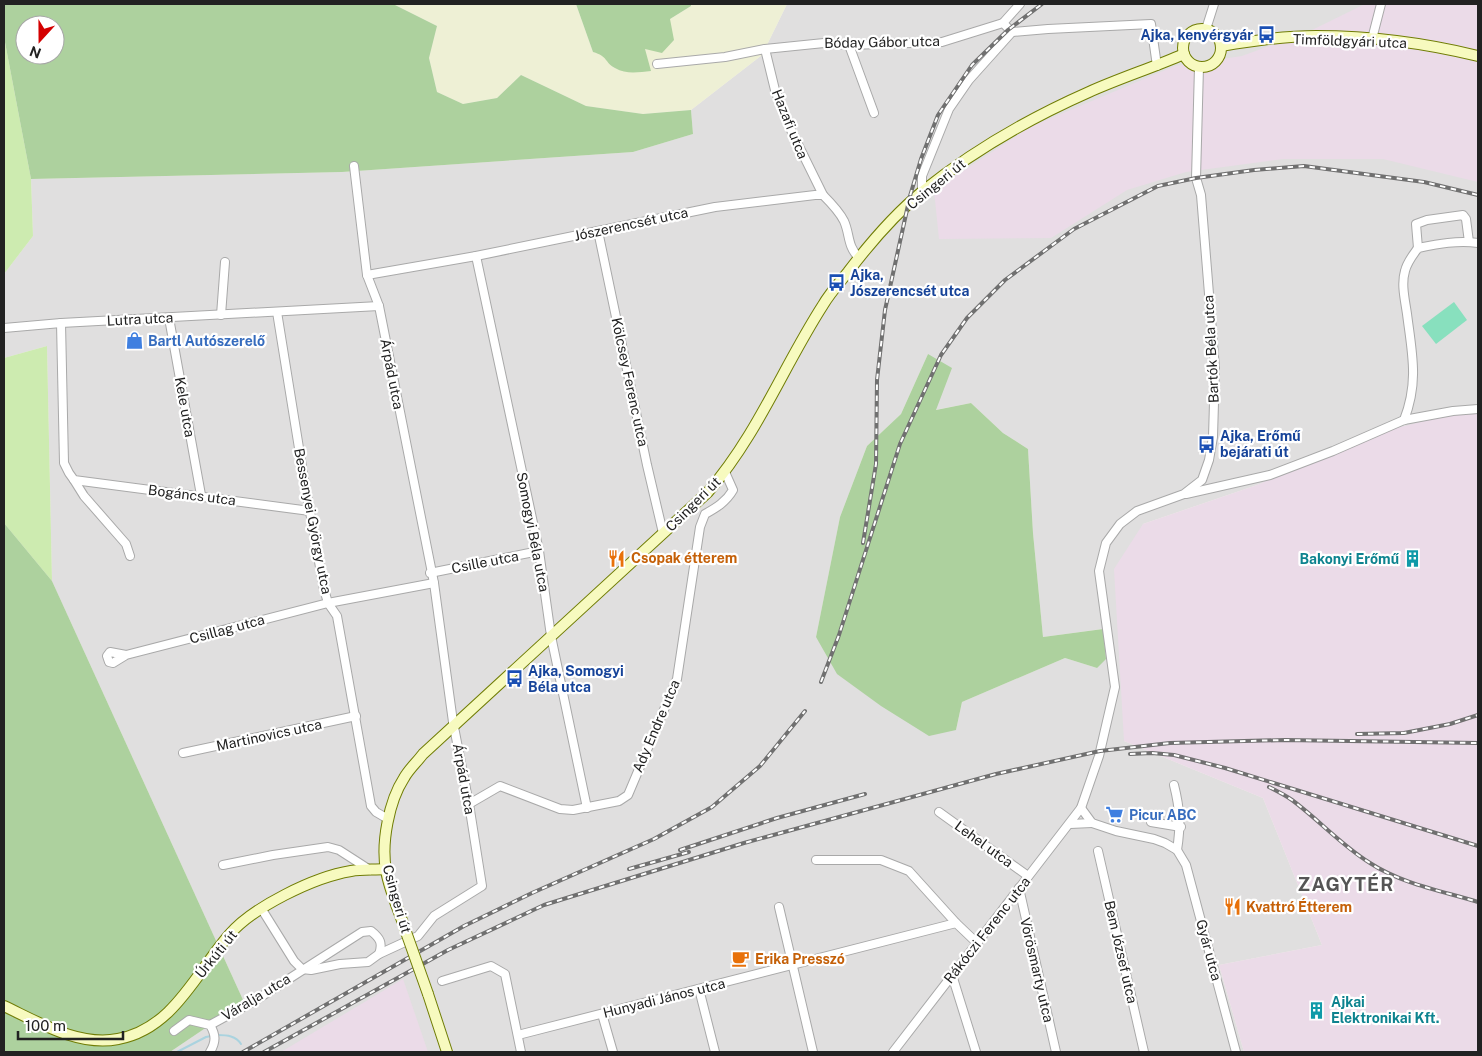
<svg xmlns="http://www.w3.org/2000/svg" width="1482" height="1056" viewBox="0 0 1482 1056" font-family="'Public Sans',sans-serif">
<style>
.residential{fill:#e0dfdf;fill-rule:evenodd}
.industrial{fill:#ebdbe8}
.farmland{fill:#eef0d5}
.grass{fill:#cdebb0}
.forest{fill:#add19e;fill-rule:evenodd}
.pitch{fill:#88e0be}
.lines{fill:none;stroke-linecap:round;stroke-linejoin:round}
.stream{stroke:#aad3df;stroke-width:2}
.minor-casing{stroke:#a9a9a9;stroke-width:10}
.secondary-casing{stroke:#707d05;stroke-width:12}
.minor{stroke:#fff;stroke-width:8}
.secondary{stroke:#f7fabf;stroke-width:10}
.rail-casing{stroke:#707070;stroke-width:4}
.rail{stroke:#fff;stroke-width:2;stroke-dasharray:5.5;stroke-linecap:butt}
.secondary-bridge-casing{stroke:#707d05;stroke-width:12;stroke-linecap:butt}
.secondary-bridge{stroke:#f7fabf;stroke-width:10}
.labels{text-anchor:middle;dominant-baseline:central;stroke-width:4.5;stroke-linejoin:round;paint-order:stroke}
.transit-label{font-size:14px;font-weight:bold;fill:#164399;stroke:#fff;text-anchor:start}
.street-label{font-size:14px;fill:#222;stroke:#fff}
.shop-label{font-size:14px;font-weight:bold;fill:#366cbe;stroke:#fff;text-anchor:start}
.food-label{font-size:14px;font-weight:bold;fill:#c56008;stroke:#fff;text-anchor:start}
.culture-label{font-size:14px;font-weight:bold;fill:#0d838f;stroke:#fff;text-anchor:end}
.district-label{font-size:19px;font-weight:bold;letter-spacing:1px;fill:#555;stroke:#fff}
</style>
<rect width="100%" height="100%" fill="#f2efe9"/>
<path class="residential" d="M787,4H1478V413H1456L1257,485L1143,524L1124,741L1263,798L1322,945L1219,965L1244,1052H170L244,1002L52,581L47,346L4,358V274L33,236L31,179L342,172L633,152L693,134L691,110L762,55ZM928,354L935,410L971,403L1003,433L1028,449L1033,533L1043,637L1102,629L1097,668L1065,658L962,702L956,730L816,637L840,517L867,446L901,414Z"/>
<g class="industrial">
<path d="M1365,4H1478V182L1383,159H1283L1186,172L1127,190L1051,238L939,239L934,190L1030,127L1175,66L1242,56L1310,31Z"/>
<path d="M1456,413H1478V1052H1244L1219,965L1322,945L1263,798L1124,741L1114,569L1143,524L1257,485L1381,432Z"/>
<path d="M403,979L428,1052H281Z"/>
</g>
<path class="farmland" d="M393,4H576L593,52L602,54L614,68L645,49L670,19L691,6V4H787L762,55L691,110L643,114L586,106L521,75L497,98L463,104L437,92L429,58L437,26Z"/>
<g class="grass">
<path d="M4,37L31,179L33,236L4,274Z"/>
<path d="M47,346L52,581L4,523V358Z"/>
</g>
<g class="forest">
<path d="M4,4H393L437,26L429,58L437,92L463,104L497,98L521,75L586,106L643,114L691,110L693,134L633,152L342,172L31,179L4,37ZM25,25H55V55H25Z"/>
<path d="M576,4H691V6L670,19L674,40L662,53L645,49L651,71C639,72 627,75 615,68C605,63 608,56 593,52Z"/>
<path d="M928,354L952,368L936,410L971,403L1003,433L1028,449L1033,533L1043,637L1103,629L1106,659L1097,668L1065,658L962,702L956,730L929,736L881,706L837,674L816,637L840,517L867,446L901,414Z"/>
<path d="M4,523L52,581L244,1002L170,1052H4Z"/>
</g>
<path class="pitch" d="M1454,302L1467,320L1436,344L1422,326Z"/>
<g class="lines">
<g class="stream">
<path d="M218,1035C227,1035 236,1036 241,1044"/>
<path d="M177,1052L206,1037L211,1036"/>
</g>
<defs>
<g id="minor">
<path d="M1003,23L1020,4"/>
<path d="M1204,29L1207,26L1214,4"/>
<path d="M1372,39L1381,4"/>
<path d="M849,45L874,113"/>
<path d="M765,49L775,90L789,126L823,195"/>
<path d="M657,64L725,57L765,49L824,43L849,45L942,42L1003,23L1012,32L1048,29L1151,24L1157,66"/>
<path d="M922,192V176L949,109L969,80L1012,32"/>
<path d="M598,231L647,465L663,533"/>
<path d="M1418,248L1416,224L1427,220L1463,215L1466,219L1469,242"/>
<path d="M476,256L539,551L551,636L587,808"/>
<path d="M367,275L476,256L715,207L815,195H823C831,203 839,211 844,221C850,234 847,246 859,258"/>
<path d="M277,312L304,479L324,589L328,603L337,616L371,806L376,812L388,819"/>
<path d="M221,315L225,262"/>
<path d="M169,318L201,495"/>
<path d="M61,323L64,463L69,473L74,480L310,511"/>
<path d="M4,328L61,323L379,306"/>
<path d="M1404,420C1419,382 1412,353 1407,314C1405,300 1401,284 1405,271C1407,262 1413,255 1418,248C1438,244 1458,240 1478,243"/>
<path d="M74,480L84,496L126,544L130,556"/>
<path d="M1186,494L1270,475L1333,451L1404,420L1453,411L1478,409"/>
<path d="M430,573L539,551"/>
<path d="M126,655L110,652L107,656L109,662L113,663L126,655L328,603L434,583"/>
<path d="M183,753L356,716"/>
<path d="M1174,785C1180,809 1181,825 1177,850"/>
<path d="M469,804L500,786L560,809L573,810L619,801L628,795L677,679L700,527L705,514C716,508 726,502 733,490L725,472"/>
<path d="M1081,808L1092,823L1116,831L1154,839L1165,843L1177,850L1186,865L1236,1052"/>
<path d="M939,812L1028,876"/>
<path d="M1151,822L1181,827"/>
<path d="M1070,824L1092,823"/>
<path d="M1098,851L1144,1052"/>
<path d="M816,860H881L909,871L956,923"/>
<path d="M223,865L273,855L328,847L339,850L370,870"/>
<path d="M1019,888L1056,1052"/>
<path d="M779,907L813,1052"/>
<path d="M261,908L294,961L302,969L311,970L340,964L368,962L379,954L418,936L434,916L482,886L469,804L453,722L434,583L379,306L367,275L354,166"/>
<path d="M952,975L976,1052"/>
<path d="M442,981L491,966L505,974L521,1052"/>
<path d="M699,989L715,1052"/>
<path d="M602,1014L613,1052"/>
<path d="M210,1025L256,1000L362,932L371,931C380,938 383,943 379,954"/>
<path d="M174,1031L189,1020L210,1025C216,1035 216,1042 210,1052"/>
<path d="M518,1035L956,923L977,943"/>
<path d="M893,1052L1081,808L1099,756L1115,687L1099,571L1106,543L1120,524L1137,511L1184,494L1202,480L1209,460L1213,437L1215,368L1201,195L1196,178L1199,67"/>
</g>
<g id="secondary">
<circle cx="1202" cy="48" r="19"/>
<path d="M1221,46C1252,41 1284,36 1316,36C1371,36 1425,43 1478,56"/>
<path d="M406,932C400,913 389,890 386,870C381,843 389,801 404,778C409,769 417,762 423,754L708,492C758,434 783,367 823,305C830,293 840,282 848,272C870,243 895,214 923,191C973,151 1030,118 1089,92C1120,78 1152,68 1184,54"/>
<path d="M428,994L447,1052"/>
<path d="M4,1006C38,1022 79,1047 118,1039C173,1029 196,973 229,935C253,907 314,877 351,871C362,869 374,870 385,869"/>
</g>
</defs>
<use href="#minor" class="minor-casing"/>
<use href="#secondary" class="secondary-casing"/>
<use href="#minor" class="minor"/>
<use href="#secondary" class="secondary"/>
<defs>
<g id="rail">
<path d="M863,543L876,464L877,380L885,310L910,196L921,159L938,115L972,65L1008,30L1042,4"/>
<path d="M821,682L839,635L900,444L941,355L967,318L1005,280L1074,229L1158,186L1196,178L1254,170L1304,166L1424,182L1478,195"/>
<path d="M1357,734L1404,733L1450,724L1478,715"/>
<path d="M1130,754L1152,753L1174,755L1225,768L1478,846"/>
<path d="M1269,787C1277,791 1285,795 1292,800C1319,820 1341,845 1370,863C1402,884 1442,891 1478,902"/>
<path d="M680,850L777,818L865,794"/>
<path d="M629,869L689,852"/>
<path d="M243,1052L464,926L532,893L654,839L712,807L760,766L805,711"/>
<path d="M264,1052L448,950L544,905L744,843L996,774L1100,751L1170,743L1285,740L1478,743"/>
</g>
</defs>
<use href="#rail" class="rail-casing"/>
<use href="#rail" class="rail"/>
<defs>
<path id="secondary-bridge" d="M406,932L428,994"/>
</defs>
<use href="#secondary-bridge" class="secondary-bridge-casing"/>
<use href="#secondary-bridge" class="secondary-bridge"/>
</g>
<defs>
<symbol id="bus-bare" viewBox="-9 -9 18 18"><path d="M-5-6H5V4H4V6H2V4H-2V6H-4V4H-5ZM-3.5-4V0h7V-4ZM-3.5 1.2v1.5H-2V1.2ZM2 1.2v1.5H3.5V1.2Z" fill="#1a4fb4" stroke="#fff" stroke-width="2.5" paint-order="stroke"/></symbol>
<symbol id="shop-bare" viewBox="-9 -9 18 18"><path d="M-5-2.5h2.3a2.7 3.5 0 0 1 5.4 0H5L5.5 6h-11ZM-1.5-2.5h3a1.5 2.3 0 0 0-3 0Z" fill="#3f7fe0" stroke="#fff" stroke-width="2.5" paint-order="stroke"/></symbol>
<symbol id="restaurant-bare" viewBox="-9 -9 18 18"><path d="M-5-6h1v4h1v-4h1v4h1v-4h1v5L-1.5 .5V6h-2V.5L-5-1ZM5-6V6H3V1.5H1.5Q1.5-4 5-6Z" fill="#e8710a" stroke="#fff" stroke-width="2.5" paint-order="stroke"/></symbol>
<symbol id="building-bare" viewBox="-9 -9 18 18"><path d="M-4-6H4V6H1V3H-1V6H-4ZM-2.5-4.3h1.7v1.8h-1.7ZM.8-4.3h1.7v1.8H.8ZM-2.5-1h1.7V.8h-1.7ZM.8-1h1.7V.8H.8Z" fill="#0f9aa8" stroke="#fff" stroke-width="2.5" paint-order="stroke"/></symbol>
<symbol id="supermarket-bare" viewBox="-9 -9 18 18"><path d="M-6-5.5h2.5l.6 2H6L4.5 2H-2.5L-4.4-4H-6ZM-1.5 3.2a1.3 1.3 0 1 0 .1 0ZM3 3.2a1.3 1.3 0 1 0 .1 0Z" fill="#3f7fe0" stroke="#fff" stroke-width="2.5" paint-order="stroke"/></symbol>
<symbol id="cafe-bare" viewBox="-9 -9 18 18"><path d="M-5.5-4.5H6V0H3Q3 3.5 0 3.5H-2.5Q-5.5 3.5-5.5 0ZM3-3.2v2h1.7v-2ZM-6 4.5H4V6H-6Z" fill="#e8710a" stroke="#fff" stroke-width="2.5" paint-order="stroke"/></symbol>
</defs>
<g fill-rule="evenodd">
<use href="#bus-bare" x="1254" y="22" width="25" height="25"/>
<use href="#bus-bare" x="824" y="270" width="25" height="25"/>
<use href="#shop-bare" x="122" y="328" width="25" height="25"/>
<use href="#bus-bare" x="1194" y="432" width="25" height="25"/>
<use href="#restaurant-bare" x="604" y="546" width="25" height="25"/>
<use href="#building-bare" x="1400" y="546" width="25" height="25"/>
<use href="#bus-bare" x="502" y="666" width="25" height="25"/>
<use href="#supermarket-bare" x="1102" y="802" width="25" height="25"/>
<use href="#restaurant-bare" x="1220" y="894" width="25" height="25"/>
<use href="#cafe-bare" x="728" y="946" width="25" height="25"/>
<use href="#building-bare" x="1304" y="998" width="25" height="25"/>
</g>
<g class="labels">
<g class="transit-label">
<text x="1253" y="35" text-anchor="end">Ajka, kenyérgyár</text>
<text x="850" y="275">Ajka,<tspan x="850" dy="16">Jószerencsét utca</tspan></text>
<text x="1220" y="436">Ajka, Erőmű<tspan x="1220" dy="16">bejárati út</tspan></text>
<text x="528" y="671">Ajka, Somogyi<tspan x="528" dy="16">Béla utca</tspan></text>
</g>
<g class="street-label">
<text transform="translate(1350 41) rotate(2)">Timföldgyári utca</text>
<text transform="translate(882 42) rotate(-1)">Bóday Gábor utca</text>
<text transform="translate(790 124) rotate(68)">Hazafi utca</text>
<text transform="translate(936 184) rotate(-39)">Csingeri út</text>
<text transform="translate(631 224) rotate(-12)">Jószerencsét utca</text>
<text transform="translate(140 319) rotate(-3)">Lutra utca</text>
<text transform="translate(1211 349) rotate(-93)">Bartók Béla utca</text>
<text transform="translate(392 374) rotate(79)">Árpád utca</text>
<text transform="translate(630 382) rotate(78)">Kölcsey Ferenc utca</text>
<text transform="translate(185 407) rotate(80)">Kele utca</text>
<text transform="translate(192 495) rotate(7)">Bogáncs utca</text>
<text transform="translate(693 504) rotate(-45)">Csingeri út</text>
<text transform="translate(313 521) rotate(79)">Bessenyei György utca</text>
<text transform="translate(533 532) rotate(79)">Somogyi Béla utca</text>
<text transform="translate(485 562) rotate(-11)">Csille utca</text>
<text transform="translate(227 629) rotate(-15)">Csillag utca</text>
<text transform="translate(656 726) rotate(-67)">Ady Endre utca</text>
<text transform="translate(269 735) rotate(-12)">Martinovics utca</text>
<text transform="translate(464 779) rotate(80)">Árpád utca</text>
<text transform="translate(984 844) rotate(36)">Lehel utca</text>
<text transform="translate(397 899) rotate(74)">Csingeri út</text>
<text transform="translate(987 930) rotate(-52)">Rákóczi Ferenc utca</text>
<text transform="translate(1209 950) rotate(75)">Gyár utca</text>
<text transform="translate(1121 952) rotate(77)">Bem József utca</text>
<text transform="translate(216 954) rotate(-51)">Úrkúti út</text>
<text transform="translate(1037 970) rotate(77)">Vörösmarty utca</text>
<text transform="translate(256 997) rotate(-31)">Váralja utca</text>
<text transform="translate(664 998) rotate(-14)">Hunyadi János utca</text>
</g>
<g class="shop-label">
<text x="148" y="341">Bartl Autószerelő</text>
<text x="1129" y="815">Picur ABC</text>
</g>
<g class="food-label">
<text x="631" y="558">Csopak étterem</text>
<text x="1246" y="907">Kvattró Étterem</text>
<text x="755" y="959">Erika Presszó</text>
</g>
<g class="culture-label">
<text x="1399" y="559">Bakonyi Erőmű</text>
<text x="1331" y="1002" text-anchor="start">Ajkai<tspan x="1331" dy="16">Elektronikai Kft.</tspan></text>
</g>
<g class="district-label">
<text x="1346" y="884">ZAGYTÉR</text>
</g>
</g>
<rect width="1482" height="1056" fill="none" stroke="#222222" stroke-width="10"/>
<g transform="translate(40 40) rotate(201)"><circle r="24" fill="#ffffff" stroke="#a7a7a7"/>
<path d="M0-4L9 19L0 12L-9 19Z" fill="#d40000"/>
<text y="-8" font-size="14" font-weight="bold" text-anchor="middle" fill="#222222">N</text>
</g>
<path d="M18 1031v8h105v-8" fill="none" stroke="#222222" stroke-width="2.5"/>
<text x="25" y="1031" font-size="15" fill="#222222" stroke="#ffffff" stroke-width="4" paint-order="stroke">100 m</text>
</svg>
